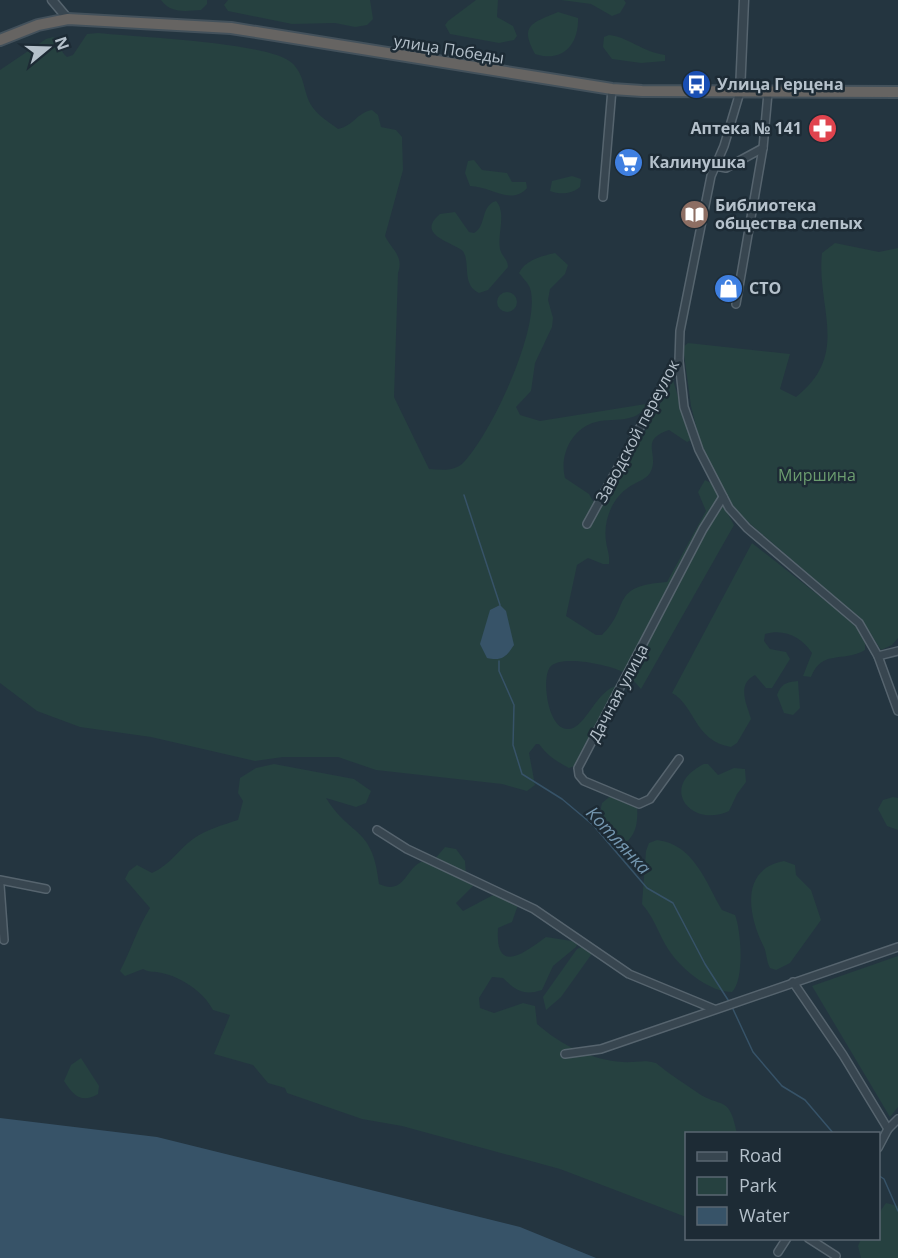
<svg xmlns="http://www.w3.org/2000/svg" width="898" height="1258" viewBox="0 0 898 1258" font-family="'Open Sans',sans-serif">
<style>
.green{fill:#264140}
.water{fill:#375368}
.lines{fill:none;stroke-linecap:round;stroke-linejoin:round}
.stream{stroke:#375368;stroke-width:1.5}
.minor-casing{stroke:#56646e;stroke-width:10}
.tertiary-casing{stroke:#56646e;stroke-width:11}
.trunk-casing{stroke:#43515b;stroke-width:14}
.minor{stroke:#384650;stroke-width:7}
.tertiary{stroke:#384650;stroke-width:8}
.trunk{stroke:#666462;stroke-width:10}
.labels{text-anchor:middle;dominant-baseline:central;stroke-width:5;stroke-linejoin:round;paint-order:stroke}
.street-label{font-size:16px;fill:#b5c1cb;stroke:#1d2b35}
.poi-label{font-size:16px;font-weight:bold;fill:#b5c1cb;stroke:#1d2b35;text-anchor:start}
.park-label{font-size:16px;fill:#6b9c6f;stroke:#1d2b35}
.water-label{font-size:18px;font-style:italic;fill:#7496af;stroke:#1d2b35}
</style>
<rect width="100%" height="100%" fill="#243540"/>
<g class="green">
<path d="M161,0H207V4L201,10C186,11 171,14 161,0Z"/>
<path d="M228,0H370L373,19L367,25L355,27L335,23L292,24L228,11L224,5Z"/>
<path d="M476,0H498L497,17L513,26L517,36L514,40L499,43L450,34L445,25L448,21Z"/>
<path d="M561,0H624L626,3L620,13L612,16L591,4Z"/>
<path d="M558,12L578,18C579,45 562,63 535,54C519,25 532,23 558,12Z"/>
<path d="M98,33C136,37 269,42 292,63C305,75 303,91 311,105C317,115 329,122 338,129C353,126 358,112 372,110L378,115L381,127L396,130L402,137L403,170L385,236C392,250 404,256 398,273L394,397L429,469C442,470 454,472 464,462C491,434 542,326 530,288C528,283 522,277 519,273C525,260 542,256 555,253L568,265L565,274L550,289L548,300L553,318L552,327L535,363L531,391L516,407L520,415L540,421L652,403C643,409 640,416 629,418C618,421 606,419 596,422C572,428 559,455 565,478L589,494L593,501H601L617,483L673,380L691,440L687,442L669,430C639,440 659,453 651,471C648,479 636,482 629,487C612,498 603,521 606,541C607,550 610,554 609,564H603L588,558L577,565L566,616L596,635H602C632,606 608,586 667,582L706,511L698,492L705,480L711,483L734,525L641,689C636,684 631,676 625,673C611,665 561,654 550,667C541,679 548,731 569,729C586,728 596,689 619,685L575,766L569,768C556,761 548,756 539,744H536L529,753L535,785L527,791L502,784L376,770L338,757H283L255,761L151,737L80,727L37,711L0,683V70L46,39L53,37C61,42 59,51 67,57L73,55L87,34Z"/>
<path d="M609,35C628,37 643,52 665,55V61L641,63L612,59L603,47L604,37Z"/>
<path d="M474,160L482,170L507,173L512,182H526L527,188C512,206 490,186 470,186L465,173L468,161Z"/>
<path d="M572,176L581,179L580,187C572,194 560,195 550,191L552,181Z"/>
<path d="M496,201C507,213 497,234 500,249C502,257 508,259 508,267L488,290L479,293C461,284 471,264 463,251C452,242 415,235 440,214L455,212L469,232L474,233C487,226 480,206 496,201Z"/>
<path d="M835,243L879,252L898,248V638L892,645L881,650L862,620L733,509L703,454L691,406L683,347L688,343L790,354L780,389L796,397C851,354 816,307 822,253Z"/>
<circle cx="507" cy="302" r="10"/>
<path d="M752,543L860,628L865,636V650C842,663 822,649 811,677L803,676L812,653C802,637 784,628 765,634L764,641L770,649L786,652L790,659L772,688H766L755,675C736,685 747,704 751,719L737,743L731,747C694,741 695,705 672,693Z"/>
<path d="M798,681L800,708L793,715L784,713L777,695C781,684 786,682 798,681Z"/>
<path d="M274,764L354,779L371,791L366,803L356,807L326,798C351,838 373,826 379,884C410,898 404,857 434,860L445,847L456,849L465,861L466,875L477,882L456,903L463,911L495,894L518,905L512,922L498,928C495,975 523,954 546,937L578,942L576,947L553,966L542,990C524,996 516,991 503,978L492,977L479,998L480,1008L494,1013L523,1003L535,1006L537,1024C561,1045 591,1060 623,1062C635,1063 644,1059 656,1063C669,1074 684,1083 698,1093C722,1109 729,1094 737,1133L686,1134V1217L560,1169L402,1126L362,1119L287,1093L285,1088L268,1083L253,1065L214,1054L230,1015L213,1010C204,992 181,977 162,973C154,971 150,973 143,969L125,976L120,971C131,950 137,929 150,908L125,879L129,871L137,865L152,873C170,865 178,850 193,839C207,829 223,825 238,820L243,801L238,793L240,778L256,768Z"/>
<path d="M704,764H708L718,775L734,768L745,769L746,782L737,794L729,811C692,829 657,787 704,764Z"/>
<path d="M613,794L637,806C638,819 637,834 626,842L613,837L599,816L602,803Z"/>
<path d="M893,797L898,798V830L887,826L878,809L883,800Z"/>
<path d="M657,840C694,844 706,883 722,910L735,915C741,930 745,980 732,992C710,992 686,972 673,956C660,940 657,921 642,904L646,851L649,843Z"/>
<path d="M784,861L795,865L796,875L811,890L821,920L790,963L776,970L770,968C766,961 767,952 763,945C748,915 740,869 784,861Z"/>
<path d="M586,945L590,946L591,955L561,997L546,1010L543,997L577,949Z"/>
<path d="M898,956V1107L890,1117L812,986Z"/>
<path d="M81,1058L99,1086L98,1094C81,1104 73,1095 64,1081L71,1065Z"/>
<path d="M886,1203L898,1206V1258H861L858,1246L861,1239L878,1238L879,1213Z"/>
</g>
<g class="water">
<path d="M500,605L506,611L514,645C506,657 502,661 487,658L480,644L490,610Z"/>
<path d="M0,1118L157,1137L520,1227L596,1258H0Z"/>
</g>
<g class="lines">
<g class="stream">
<path d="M464,495L500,605"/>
<path d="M499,661V671L514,705L513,745L522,774L562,799L593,825L647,888L673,903L705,964L730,1003"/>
<path d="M732,1007L753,1052L782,1086L805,1100L834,1134"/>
<path d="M878,1175L884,1179L898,1211"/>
</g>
<defs>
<g id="minor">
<path d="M740,92L724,146L711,176L680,331L679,361L684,407L699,450L729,508L747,528L859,623L878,656L898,711"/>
<path d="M716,166L726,168L763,148"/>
<path d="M603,197L612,89"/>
<path d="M736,304L763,148L768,93"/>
<path d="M587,524L660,391L679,361"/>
<path d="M878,656L898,651"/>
<path d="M679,759L650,799L639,804L584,781L579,775L578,768L703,529L723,497"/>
<path d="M377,830L407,849L534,909L629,974L714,1009"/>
<path d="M0,880L46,889"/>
<path d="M0,885L4,940"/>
<path d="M793,982L843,1055L888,1129"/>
<path d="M565,1054L601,1049L898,947"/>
<path d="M878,1148L888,1129L898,1119"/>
<path d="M808,1238L836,1256"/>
<path d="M778,1252L787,1238"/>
</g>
<g id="tertiary">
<path d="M52,0L68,19"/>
<path d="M740,92L744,0"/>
</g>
<path id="trunk" d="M0,40L38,25L68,19L231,28L612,89L642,91L898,92"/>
</defs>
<use href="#minor" class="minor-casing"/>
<use href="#tertiary" class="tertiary-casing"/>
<use href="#trunk" class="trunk-casing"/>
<use href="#minor" class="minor"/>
<use href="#tertiary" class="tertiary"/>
<use href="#trunk" class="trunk"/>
</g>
<defs>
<symbol id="bus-disc" viewBox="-11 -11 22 22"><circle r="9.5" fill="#1a4fb4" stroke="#1d2b35"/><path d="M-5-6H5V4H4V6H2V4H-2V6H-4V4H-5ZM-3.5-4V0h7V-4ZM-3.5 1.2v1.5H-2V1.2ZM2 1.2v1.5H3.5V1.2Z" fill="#fff"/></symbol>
<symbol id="pharmacy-disc" viewBox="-11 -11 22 22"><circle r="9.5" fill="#e0444e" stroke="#1d2b35"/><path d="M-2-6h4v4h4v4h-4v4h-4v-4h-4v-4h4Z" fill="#fff"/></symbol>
<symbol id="supermarket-disc" viewBox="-11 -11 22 22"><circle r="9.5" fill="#3f7fe0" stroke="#1d2b35"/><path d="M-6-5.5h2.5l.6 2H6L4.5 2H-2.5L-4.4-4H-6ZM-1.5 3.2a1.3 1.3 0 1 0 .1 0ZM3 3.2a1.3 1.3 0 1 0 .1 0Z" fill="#fff"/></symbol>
<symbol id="library-disc" viewBox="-11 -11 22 22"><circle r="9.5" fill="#8d6e63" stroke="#1d2b35"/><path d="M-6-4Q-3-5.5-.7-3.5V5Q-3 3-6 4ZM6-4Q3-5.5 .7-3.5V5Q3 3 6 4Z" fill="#fff"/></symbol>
<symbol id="shop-disc" viewBox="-11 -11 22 22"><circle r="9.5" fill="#3f7fe0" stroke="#1d2b35"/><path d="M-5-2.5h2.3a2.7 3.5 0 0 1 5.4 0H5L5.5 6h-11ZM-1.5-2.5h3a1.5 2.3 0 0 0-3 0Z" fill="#fff"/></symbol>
</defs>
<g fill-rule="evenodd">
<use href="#bus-disc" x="680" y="68" width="33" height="33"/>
<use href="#pharmacy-disc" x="806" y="112" width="33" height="33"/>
<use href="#supermarket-disc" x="612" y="146" width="33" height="33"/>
<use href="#library-disc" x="678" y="198" width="33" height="33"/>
<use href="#shop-disc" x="712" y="272" width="33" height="33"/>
</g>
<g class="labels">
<g class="street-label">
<text transform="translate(449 49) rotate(9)">улица Победы</text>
<text transform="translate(637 431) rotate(-62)">Заводской переулок</text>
<text transform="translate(618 693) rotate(-62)">Дачная улица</text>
</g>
<g class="poi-label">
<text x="717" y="84">Улица Герцена</text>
<text x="802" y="128" text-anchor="end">Аптека № 141</text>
<text x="649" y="162">Калинушка</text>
<text x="715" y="205">Библиотека<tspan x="715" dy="18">общества слепых</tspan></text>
<text x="749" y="288">СТО</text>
</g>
<g class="park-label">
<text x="817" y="475">Миршина</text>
</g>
<g class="water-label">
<text transform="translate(619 840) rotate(47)">Котлянка</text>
</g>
</g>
<rect x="685" y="1132" width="195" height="108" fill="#1d2b35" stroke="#5a6771" stroke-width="1.5"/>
<rect x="697" y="1152" width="30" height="9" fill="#384650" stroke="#5a6771" stroke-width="1.5"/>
<text x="739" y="1162" font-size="18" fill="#b5c1cb">Road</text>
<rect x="697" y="1177" width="30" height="18" fill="#264140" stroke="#5a6771" stroke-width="1.5"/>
<text x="739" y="1192" font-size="18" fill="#b5c1cb">Park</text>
<rect x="697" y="1207" width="30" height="18" fill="#375368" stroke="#5a6771" stroke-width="1.5"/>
<text x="739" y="1222" font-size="18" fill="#b5c1cb">Water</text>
<g transform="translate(48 48) rotate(71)" stroke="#1d2b35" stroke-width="4.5" paint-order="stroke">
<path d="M0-4.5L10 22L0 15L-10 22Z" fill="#b5c1cb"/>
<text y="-9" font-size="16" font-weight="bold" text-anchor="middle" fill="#b5c1cb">N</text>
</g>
</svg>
